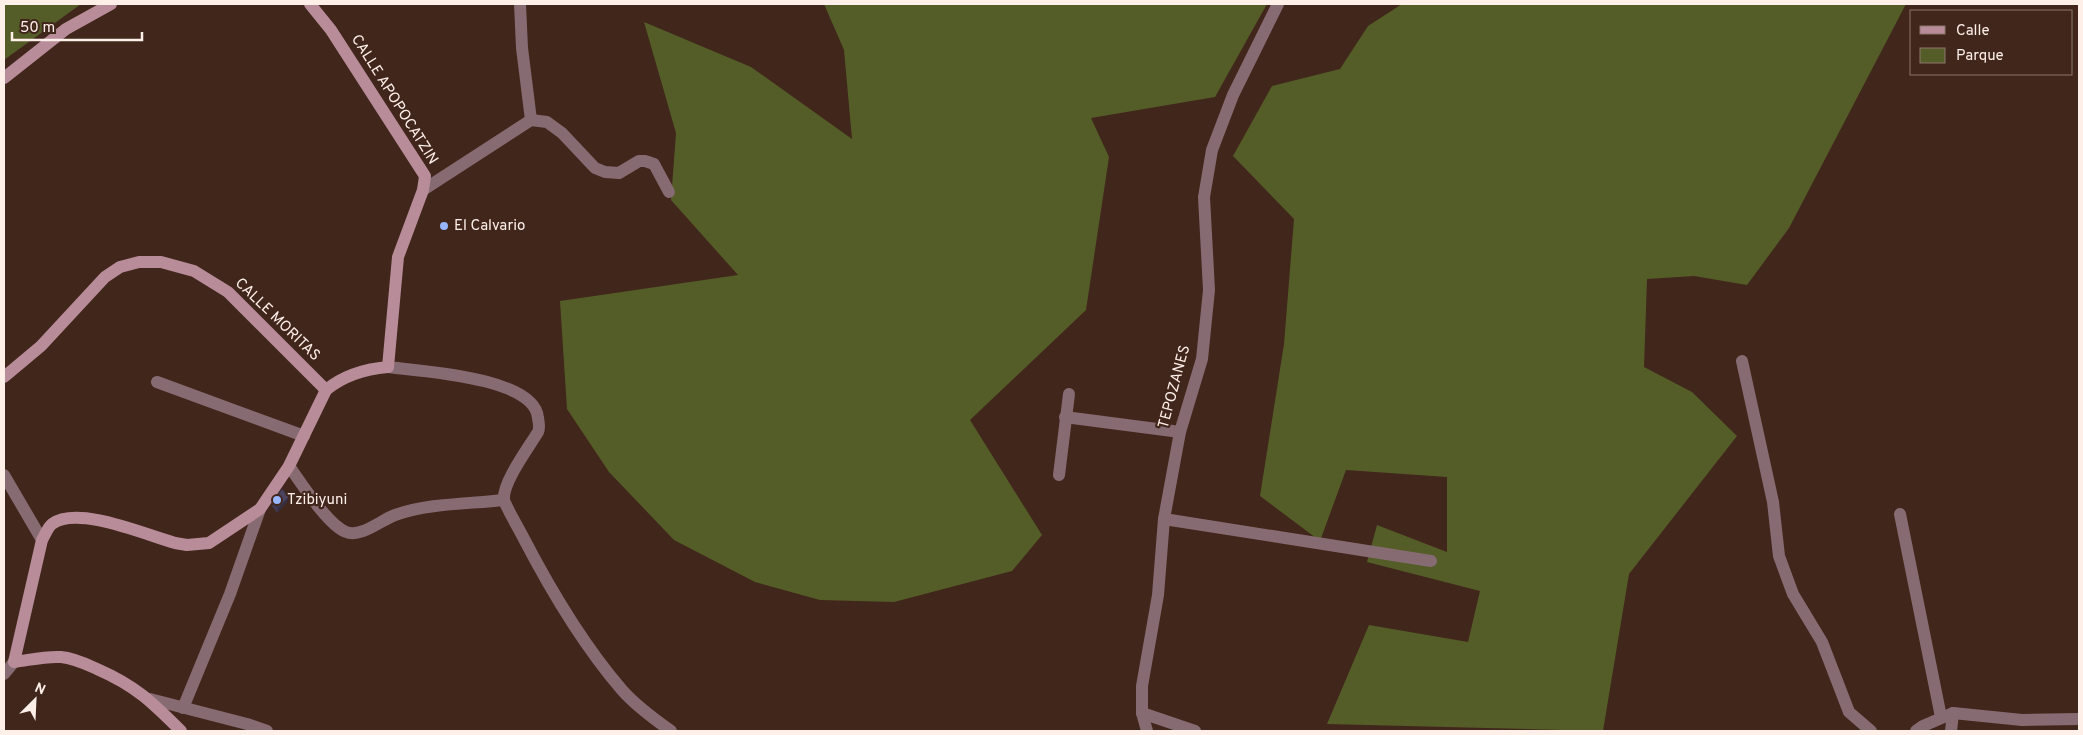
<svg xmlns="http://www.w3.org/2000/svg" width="2083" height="735" viewBox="0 0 2083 735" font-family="Overpass,sans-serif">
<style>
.green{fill:#545d28}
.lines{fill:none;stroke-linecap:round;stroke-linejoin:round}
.minor{stroke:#866b72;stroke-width:12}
.tertiary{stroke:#866b72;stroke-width:12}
.secondary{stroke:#b88c99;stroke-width:12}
.wall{fill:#413a51}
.shaded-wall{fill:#352f42}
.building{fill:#4c435e;stroke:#352f42}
.poi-dot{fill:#97b6fd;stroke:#41261b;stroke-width:2}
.labels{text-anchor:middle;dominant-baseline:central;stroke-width:4.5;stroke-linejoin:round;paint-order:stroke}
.street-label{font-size:15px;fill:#feefe9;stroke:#41261b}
.poi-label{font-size:15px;fill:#feefe9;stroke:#41261b;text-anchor:start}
</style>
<rect width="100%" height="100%" fill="#41261b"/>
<g class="green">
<path d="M4,4H81L4,60Z"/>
<path d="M824,4H1267L1215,97L1091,118L1109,157L1086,310L970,420L1042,535L1012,571L894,602L820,600L755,582L674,540L609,472L567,409L560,301L738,275L671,200L676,133L644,22L751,67L852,139L844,50Z"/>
<path d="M1402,4H1906L1789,228L1747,285L1694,276L1647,279L1644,367L1692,392L1737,436L1629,574L1603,731L1327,724L1369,625L1468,642L1480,591L1367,562L1377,525L1447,552V477L1346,470L1320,541L1260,496L1284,344L1294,219L1233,156L1272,86L1340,69L1368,26Z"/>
</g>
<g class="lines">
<g class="minor">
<path d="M520,4L522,48L531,120"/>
<path d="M531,120L547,122L562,133L595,168L605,172L619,173L639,161H645L654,164L669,192"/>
<path d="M423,190L531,120"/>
<path d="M1742,361L1773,502L1779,556L1793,594L1822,642L1849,712L1871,731"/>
<path d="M157,382L304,436"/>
<path d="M1065,417L1180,432"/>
<path d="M289,466C301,483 328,525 346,532C361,538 381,520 395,515C429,503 469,504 504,500"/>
<path d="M4,475L42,540"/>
<path d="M1059,475L1069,394"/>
<path d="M1900,514L1941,717"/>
<path d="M1164,519L1431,561"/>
<path d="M4,674L14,662"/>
<path d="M150,699L247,724L267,731"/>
<path d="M183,708L230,594L260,509"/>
<path d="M1142,713L1195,731"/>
<path d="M1916,731L1923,726L1953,713L2022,720L2079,719"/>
<path d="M1951,731L1953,713"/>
</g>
<g class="tertiary">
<path d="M388,367C419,371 535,377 538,418C539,423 540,428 538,432C529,447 502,483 504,500C506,507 519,529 523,537C550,589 584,646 622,690C636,706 654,719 671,731"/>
<path d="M1147,731L1142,713V686L1158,595L1164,519L1180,432L1202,359L1209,290L1204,197L1212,150L1233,95L1278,4"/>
</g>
<g class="secondary">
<path d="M4,78L66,29L111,4"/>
<path d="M4,377L41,346L105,277L120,267L139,262H161L194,271L228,292L326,390C344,375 365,369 388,367L398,257L423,190L425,176L331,30L310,4"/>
<path d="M181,731C152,702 136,686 97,669C86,664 74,658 61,657C45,656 30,660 14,662L42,540C45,535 48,527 52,524C78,505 146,535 175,543L187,545L209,543L260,509L289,466L326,390"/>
</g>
</g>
<path class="wall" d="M274,501L287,502L277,513L272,506Z"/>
<path class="shaded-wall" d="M289,497L287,502L277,513L278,508Z"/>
<path class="building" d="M282,489L289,497L278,508L274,501Z"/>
<g class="poi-dot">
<circle cx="444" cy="226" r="5"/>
<circle cx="277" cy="500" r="5"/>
</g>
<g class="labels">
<g class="street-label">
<text transform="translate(394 100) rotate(58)">CALLE APOPOCATZIN</text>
<text transform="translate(277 320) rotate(44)">CALLE MORITAS</text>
<text transform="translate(1175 387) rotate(-75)">TEPOZANES</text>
</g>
<g class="poi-label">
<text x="454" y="226">El Calvario</text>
<text x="287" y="500">Tzibiyuni</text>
</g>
</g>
<rect width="2083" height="735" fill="none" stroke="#feefe9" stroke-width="10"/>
<rect x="1910" y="10" width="162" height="65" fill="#41261b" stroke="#8d766d"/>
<rect x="1920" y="26" width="25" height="8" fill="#b88c99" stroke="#8d766d"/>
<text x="1956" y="35" font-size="15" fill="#feefe9">Calle</text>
<rect x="1920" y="48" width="25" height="15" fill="#545d28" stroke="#8d766d"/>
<text x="1956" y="60" font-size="15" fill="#feefe9">Parque</text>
<g transform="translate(35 700) rotate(24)" stroke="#41261b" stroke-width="4" paint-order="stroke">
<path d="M0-4L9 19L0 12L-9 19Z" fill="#feefe9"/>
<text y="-8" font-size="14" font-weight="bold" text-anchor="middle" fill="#feefe9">N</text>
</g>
<path d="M12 32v8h130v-8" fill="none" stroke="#feefe9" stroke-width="2.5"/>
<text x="20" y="32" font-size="15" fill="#feefe9" stroke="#41261b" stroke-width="4" paint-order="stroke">50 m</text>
</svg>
